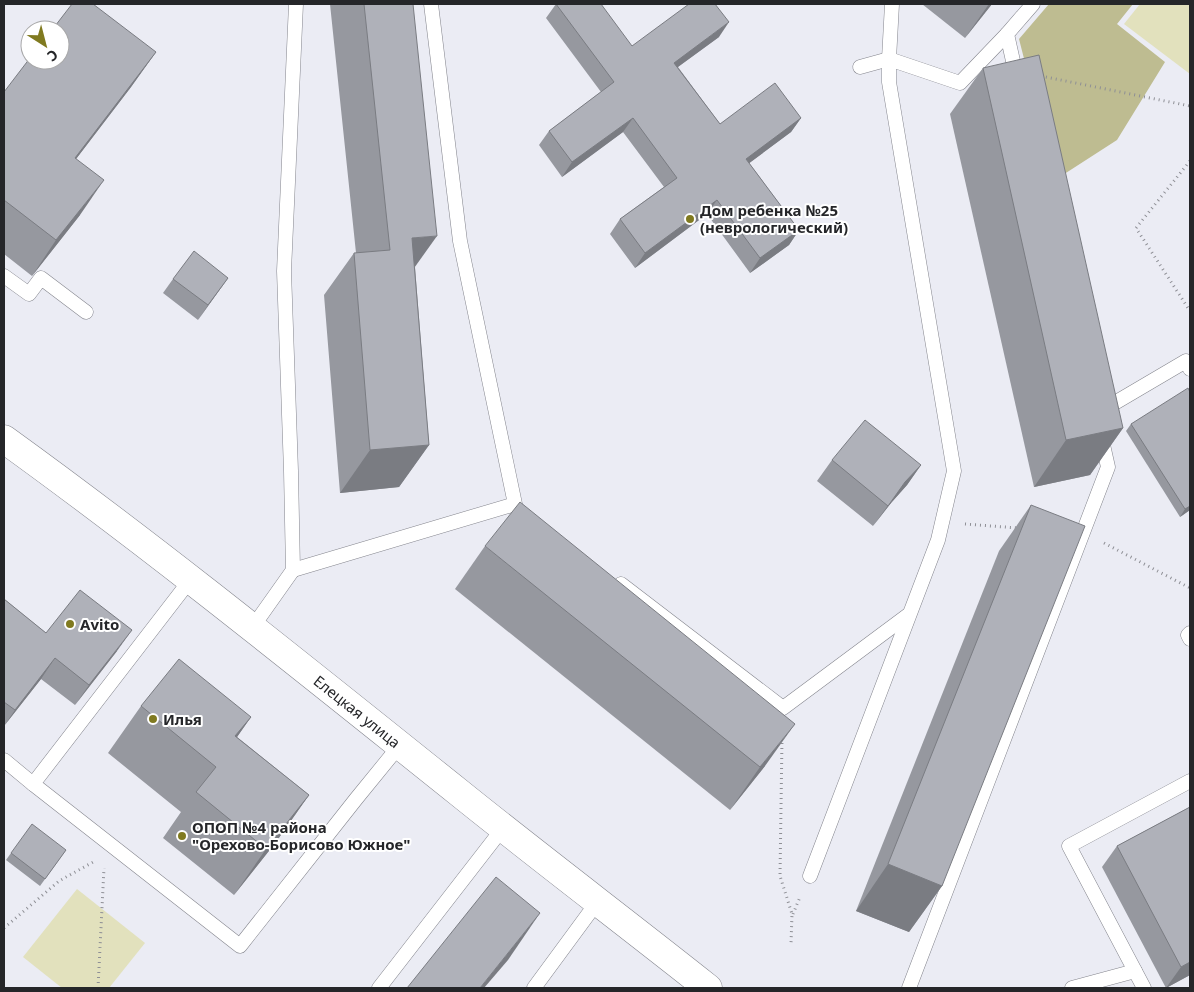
<svg xmlns="http://www.w3.org/2000/svg" width="1194" height="992" viewBox="0 0 1194 992" font-family="'Noto Sans',sans-serif">
<style>
.green{fill:#e2e1bd}
.forest{fill:#bebc91}
.lines{fill:none;stroke-linecap:round;stroke-linejoin:round}
.service-casing{stroke:#84858d;stroke-width:15}
.tertiary-casing{stroke:#84858d;stroke-width:29}
.path{stroke:#8e8f95;stroke-width:3;stroke-dasharray:1 4;stroke-linecap:butt}
.service{stroke:#fff;stroke-width:14}
.tertiary{stroke:#fff;stroke-width:28}
.wall{fill:#96989f}
.shaded-wall{fill:#7a7c82}
.building{fill:#afb1b9;stroke:#7a7c82}
.poi-dot{fill:#807a20;stroke:#fff;stroke-width:2}
.labels{text-anchor:middle;dominant-baseline:central;stroke-width:4;stroke-linejoin:round;paint-order:stroke}
.poi-label{font-size:15px;font-weight:bold;fill:#252629;stroke:#fff;text-anchor:start}
.street-label{font-size:15px;fill:#252629;stroke:#fff}
</style>
<rect width="100%" height="100%" fill="#ebecf4"/>
<g class="green">
<path d="M1140,4H1190V74L1124,24Z"/>
<path d="M77,889L145,943L109,988H62L23,957Z"/>
</g>
<path class="forest" d="M1049,4H1133L1117,24L1165,62L1117,140L1055,180L1019,39Z"/>
<g class="lines">
<defs>
<g id="service">
<path d="M860,67L889,59L960,83L1007,34"/>
<path d="M1017,79L1007,34L1033,4"/>
<path d="M4,276L29,294L41,278L86,312"/>
<path d="M1101,411L1186,361L1190,369"/>
<path d="M293,570L515,504L460,241L431,4"/>
<path d="M191,579L33,784L240,946L356,799L400,745"/>
<path d="M621,584L783,708L908,615"/>
<path d="M252,628L293,570L291,471L284,271L296,4"/>
<path d="M1190,633L1188,635L1190,639"/>
<path d="M4,760L33,784"/>
<path d="M810,876L938,540L954,471L889,82V59L892,4"/>
<path d="M379,988L503,828"/>
<path d="M534,988L598,901"/>
<path d="M909,988L1108,467L1101,436"/>
<path d="M1072,988L1135,971"/>
<path d="M1144,988L1069,846L1190,781"/>
</g>
<g id="tertiary">
<path id="s1" d="M4,439C159,551 308,672 457,791C540,858 625,922 708,988"/>
</g>
</defs>
<use href="#service" class="service-casing"/>
<use href="#tertiary" class="tertiary-casing"/>
<g class="path">
<path d="M1041,76L1190,106"/>
<path d="M1190,161L1136,228L1190,311"/>
<path d="M965,524L1018,528"/>
<path d="M1104,543L1190,588"/>
<path d="M782,738L780,876L792,914L791,944"/>
<path d="M793,914L800,897"/>
<path d="M4,928L59,881L95,861"/>
<path d="M98,988L104,868"/>
</g>
<use href="#service" class="service"/>
<use href="#tertiary" class="tertiary"/>
</g>
<g class="wall">
<path d="M330,4H413L415,267L429,445L399,487L340,493L324,295L354,253H356Z"/>
<path d="M556,4L632,46L719,37L678,67L720,124L801,118L791,132L749,163L799,230L789,245L750,273L707,214L635,268L610,234L620,219L664,187L623,132L562,177L539,145L549,131L601,92L546,18Z"/>
<path d="M922,4H992L965,38Z"/>
<path d="M156,52L131,87L76,159L80,215L32,276L4,254V92Z"/>
<path d="M983,68L1123,428L1090,475L1034,487L950,114Z"/>
<path d="M228,278L198,320L163,293L173,279Z"/>
<path d="M1190,392V510L1180,517L1126,431L1131,424Z"/>
<path d="M832,460L921,465L907,485L891,503L873,526L817,481Z"/>
<path d="M1031,505L942,886L909,932L856,911L999,551Z"/>
<path d="M485,546L765,766L730,810L455,589Z"/>
<path d="M4,599L46,633L117,651L75,705L41,679L4,726Z"/>
<path d="M141,706L251,717L237,737L309,795L276,842L234,895L163,838L181,812L108,753Z"/>
<path d="M1190,807V975L1166,988L1102,867L1117,846Z"/>
<path d="M66,850L40,886L6,860L11,853Z"/>
</g>
<g class="shaded-wall">
<path d="M989,4H992L965,38Z"/>
<path d="M729,22L719,37L664,77L674,63Z"/>
<path d="M156,52L131,87L50,193L75,158Z"/>
<path d="M633,118L623,132L562,177L572,162Z"/>
<path d="M801,118L791,132L736,173L746,159Z"/>
<path d="M104,180L80,215L32,276L56,240Z"/>
<path d="M717,200L707,214L635,268L645,253Z"/>
<path d="M799,230L789,245L750,273L760,258Z"/>
<path d="M437,236L407,278L412,238Z"/>
<path d="M228,278L198,320L208,305Z"/>
<path d="M1123,428L1090,475L1034,487L1066,440Z"/>
<path d="M429,445L399,487L340,493L370,450Z"/>
<path d="M921,465L907,485L891,503L873,526L905,482Z"/>
<path d="M1190,506V510L1180,517L1185,509Z"/>
<path d="M132,630L117,651L75,705L89,685Z"/>
<path d="M55,658L41,679L4,726L15,710Z"/>
<path d="M251,717L218,764L235,736Z"/>
<path d="M795,724L765,766L730,810L760,767Z"/>
<path d="M309,795L276,842L234,895L266,849Z"/>
<path d="M888,864L942,886L909,932L856,911Z"/>
<path d="M540,913L508,960L484,988H480Z"/>
<path d="M1190,962V975L1166,988L1181,967Z"/>
</g>
<g class="building">
<path d="M72,4H93L156,52L75,158L104,180L56,240L4,200V92L30,58V60H60V30H52Z"/>
<path d="M364,4H413L437,236L412,238L429,445L370,450L354,253L390,250Z"/>
<path d="M556,4H601L632,46L689,4H715L729,22L674,63L720,124L775,83L801,118L746,159L799,230L760,258L717,200L645,253L620,219L677,178L633,118L572,162L549,131L614,82Z"/>
<path d="M1039,55L1123,428L1066,440L983,68Z"/>
<path d="M194,251L228,278L208,305L173,279Z"/>
<path d="M1188,388L1190,392V506L1185,509L1131,424Z"/>
<path d="M865,420L921,465L905,482L888,506L832,460Z"/>
<path d="M520,502L795,724L760,767L485,546Z"/>
<path d="M1031,505L1085,526L942,886L888,864Z"/>
<path d="M80,590L132,630L89,685L55,658L15,710L4,702V599L46,633Z"/>
<path d="M179,659L251,717L235,736L309,795L266,849L196,792L216,767L141,706Z"/>
<path d="M1190,807V962L1181,967L1117,846Z"/>
<path d="M32,824L66,850L45,879L11,853Z"/>
<path d="M496,877L540,913L480,988H407Z"/>
</g>
<g class="poi-dot">
<circle cx="690" cy="219" r="5"/>
<circle cx="70" cy="624" r="5"/>
<circle cx="153" cy="719" r="5"/>
<circle cx="182" cy="836" r="5"/>
</g>
<g class="labels">
<g class="poi-label">
<text x="700" y="210">Дом ребенка №25<tspan x="700" dy="17">(неврологический)</tspan></text>
<text x="80" y="624">Avito</text>
<text x="163" y="719">Илья</text>
<text x="192" y="827">ОПОП №4 района<tspan x="192" dy="17">"Орехово-Борисово Южное"</tspan></text>
</g>
<g class="street-label">
<text stroke="none"><textPath href="#s1" startOffset="446">Елецкая улица</textPath></text>
</g>
</g>
<rect width="1194" height="992" fill="none" stroke="#252629" stroke-width="10"/>
<g transform="translate(45 45) rotate(144)"><circle r="24" fill="#ffffff" stroke="#a8a8a9"/>
<path d="M0-4L9 19L0 12L-9 19Z" fill="#807a20"/>
<text y="-8" font-size="14" font-weight="bold" text-anchor="middle" fill="#252629">С</text>
</g>
</svg>
